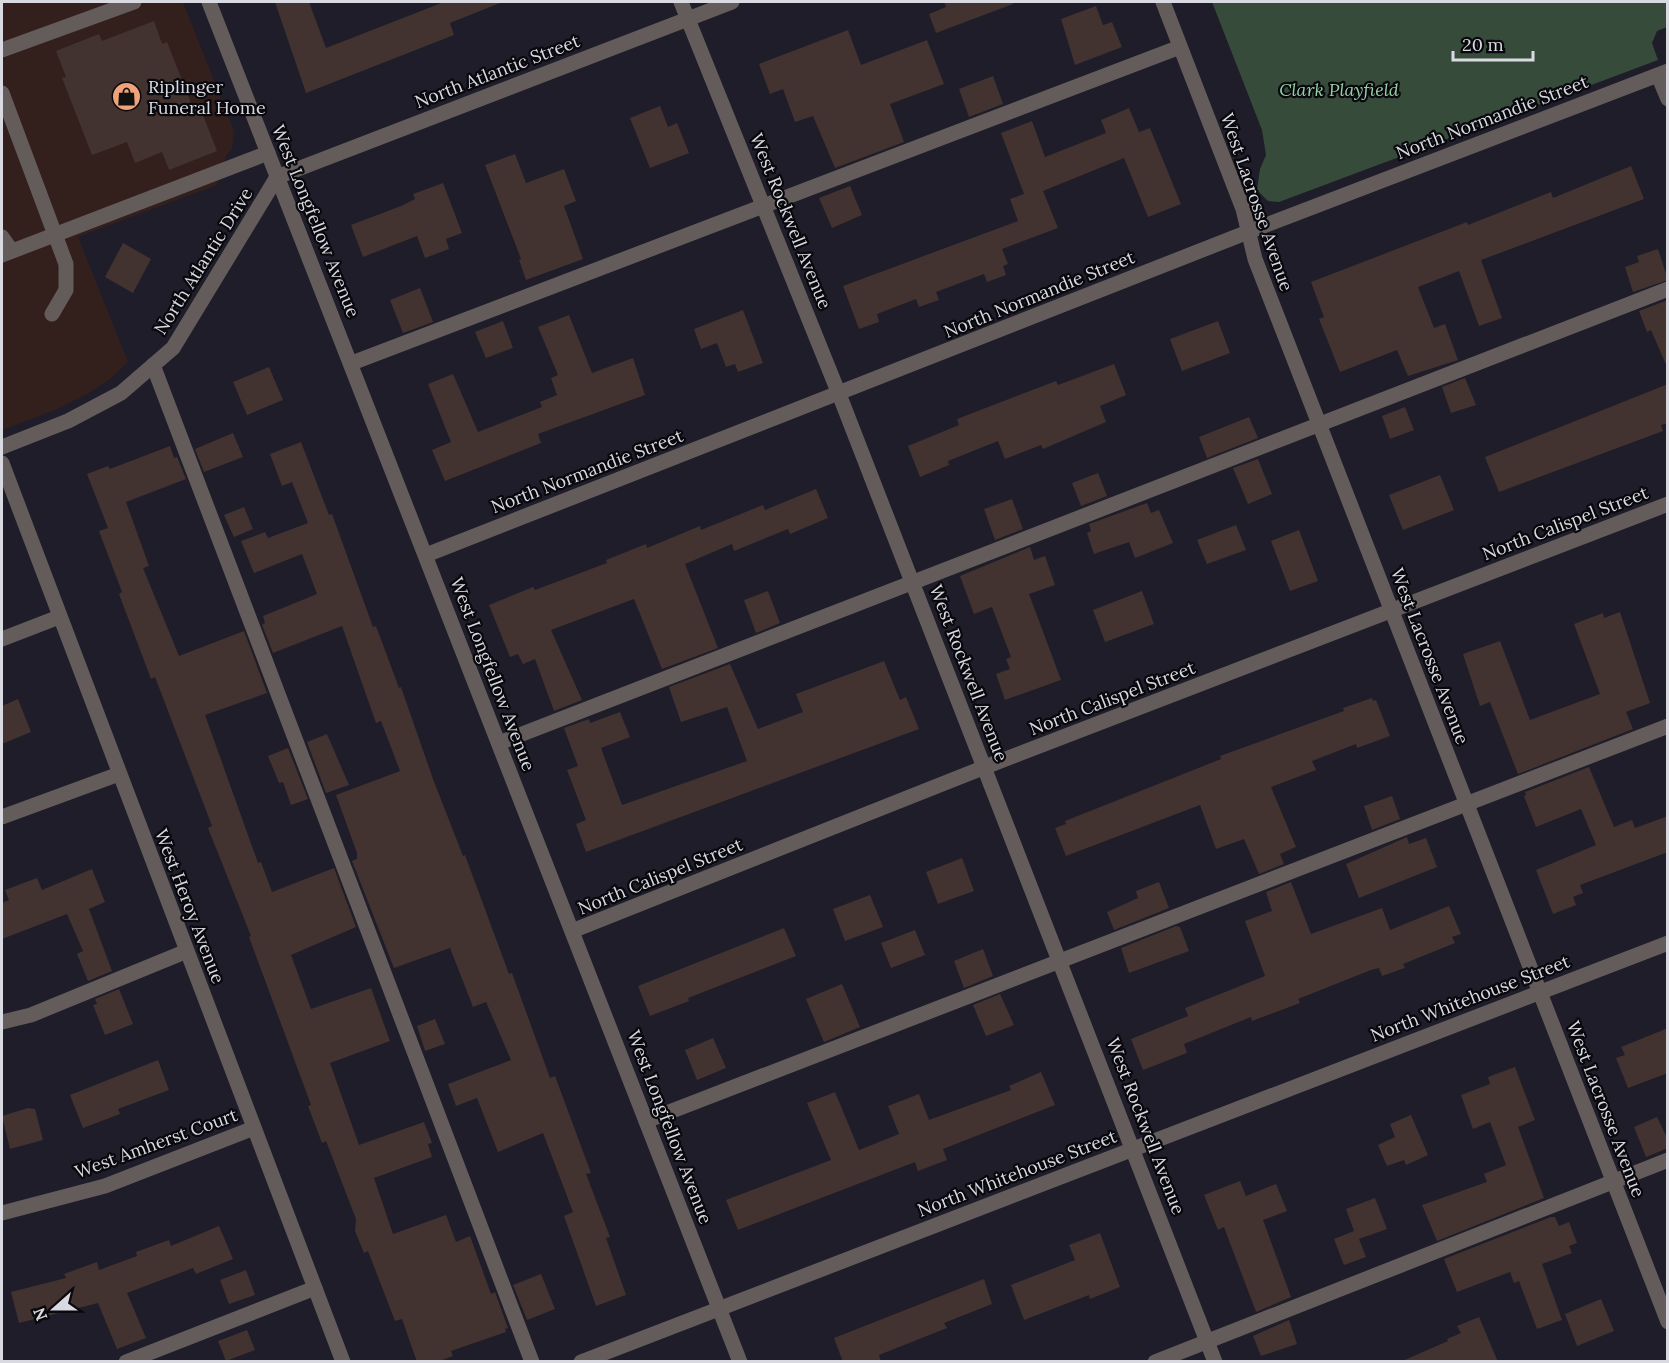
<svg xmlns="http://www.w3.org/2000/svg" width="1669" height="1363" viewBox="0 0 1669 1363" font-family="Lora,serif">
<style>
.commercial{fill:#33201d}
.green{fill:#374b3b}
.building{fill:#423330}
.lines{fill:none;stroke-linecap:round;stroke-linejoin:round}
.service{stroke:#645c5b;stroke-width:15}
.minor{stroke:#645c5b;stroke-width:15}
.labels{text-anchor:middle;dominant-baseline:central;stroke-width:4.5;stroke-linejoin:round;paint-order:stroke}
.street-label{font-size:18px;fill:#d9d9e1;stroke:#08080d}
.poi-label{font-size:18px;fill:#d9d9e1;stroke:#08080d;text-anchor:start}
.park-label{font-size:18px;font-style:italic;fill:#96cfa4;stroke:#08080d}
</style>
<rect width="100%" height="100%" fill="#1e1d29"/>
<path class="commercial" d="M2,2H183L234,131L232,149L226,156L217,185L78,237L128,362L109,380L87,394L55,410L2,430Z"/>
<path class="green" d="M1212,2H1667V27L1657,31L1652,43L1658,60L1279,202L1268,201L1257,190L1260,169L1266,155L1262,130Z"/>
<g class="building">
<path d="M275,2H309L326,48L444,2L500,3L450,23L454,35L306,93Z"/>
<path d="M944,2H1013V4L936,33L929,14L946,7Z"/>
<path d="M1096,6L1103,25L1112,22L1122,47L1075,65L1061,19Z"/>
<path d="M154,21L162,44L167,42L193,108L199,105L217,151L169,170L162,152L135,163L127,142L92,155L62,78L66,77L56,51L99,34L102,41Z"/>
<path d="M848,30L861,65L927,40L944,84L890,104L904,142L835,168L813,116L795,122L783,89L770,94L759,64Z"/>
<path d="M993,76L1003,104L969,117L959,89Z"/>
<path d="M660,106L668,127L677,123L689,153L650,168L630,118Z"/>
<path d="M1129,108L1139,132L1150,128L1181,204L1148,217L1124,158L1043,191L1058,228L1002,249L1008,264L1003,266L1006,275L987,282L984,274L936,292L939,300L919,307L916,299L877,314L879,322L859,329L843,286L1018,221L1010,199L1024,194L1001,133L1032,121L1045,157L1106,133L1101,120Z"/>
<path d="M515,154L526,183L564,169L576,201L564,206L583,259L526,280L519,260L521,259L485,165Z"/>
<path d="M1631,166L1644,199L1481,260L1502,318L1479,326L1459,271L1418,287L1434,328L1445,324L1458,360L1408,376L1397,350L1340,372L1319,319L1324,317L1311,282L1467,222L1468,225L1551,192L1553,198Z"/>
<path d="M443,183L462,233L446,239L449,249L425,258L417,236L363,257L351,225L401,206L415,199L413,194Z"/>
<path d="M850,186L862,215L832,228L819,198Z"/>
<path d="M123,243L151,259L133,293L105,277Z"/>
<path d="M1658,249L1668,280L1633,292L1625,267L1639,262L1637,256Z"/>
<path d="M420,288L433,322L403,333L390,300Z"/>
<path d="M1668,300V367H1667L1651,330L1647,332L1639,311Z"/>
<path d="M743,310L763,363L738,372L735,364L726,367L717,343L701,349L694,329Z"/>
<path d="M569,315L592,373L633,358L645,395L538,434L541,443L445,481L432,450L451,442L428,384L453,374L478,432L542,407L540,402L557,395L551,378L558,375L538,327Z"/>
<path d="M503,321L513,348L486,358L475,332Z"/>
<path d="M1218,321L1230,353L1182,371L1170,339Z"/>
<path d="M1114,364L1126,395L1100,406L1106,422L1043,449L1041,445L1005,459L998,441L948,461L949,465L920,477L908,446L959,425L957,419L1056,381L1058,385Z"/>
<path d="M269,367L283,400L247,415L233,382Z"/>
<path d="M1465,378L1476,405L1451,413L1442,387Z"/>
<path d="M1668,384V423L1661,425L1663,431L1499,492L1485,457Z"/>
<path d="M1405,407L1414,430L1390,439L1382,416Z"/>
<path d="M1249,417L1258,438L1207,458L1199,437Z"/>
<path d="M233,433L243,457L204,472L195,449Z"/>
<path d="M301,442L329,515L332,514L373,627L376,626L399,688L401,687L433,779L463,856L465,855L509,974L512,973L550,1078L555,1076L591,1173L586,1174L610,1237L606,1238L626,1295L596,1306L564,1216L573,1212L543,1133L498,1152L477,1098L456,1106L448,1084L511,1060L486,1002L473,1007L450,948L394,968L352,861L357,859V853L336,795L400,771L381,721L376,723L342,626L273,653L262,625L265,623L263,616L317,594L302,554L254,573L241,541L265,532L268,538L308,523L292,482L282,486L270,454Z"/>
<path d="M170,446L174,458L177,457L186,479L126,502L149,566L143,568L179,656L244,631L267,693L205,715L258,863L261,862L272,892L334,868L356,927L291,955L311,1009L371,988L390,1041L330,1063L359,1145L424,1122L432,1143L428,1144L432,1157L374,1178L393,1234L446,1215L456,1242L470,1236L491,1294L495,1292L508,1328L505,1329L506,1332L451,1351L453,1356L437,1362H417L402,1319L395,1321L368,1251L364,1253L355,1231L356,1219L326,1141L322,1143L308,1106L311,1105L249,937L251,936L208,828L212,826L155,677L151,679L119,594L122,592L99,531L108,528L87,474L108,466L110,469Z"/>
<path d="M1258,459L1272,494L1248,504L1233,468Z"/>
<path d="M1098,473L1107,496L1081,506L1072,483Z"/>
<path d="M1440,475L1454,510L1403,530L1389,495Z"/>
<path d="M816,489L828,518L790,534L788,529L734,551L732,544L685,564L718,648L662,669L634,599L551,630L582,700L554,711L535,659L523,664L518,654L510,657L489,605L533,587L535,590L607,563L606,560L646,544L647,548L700,526L701,530L763,505L765,510Z"/>
<path d="M1012,499L1023,529L995,540L984,509Z"/>
<path d="M1147,503L1151,513L1159,510L1173,543L1135,558L1129,542L1094,554L1087,533L1091,531L1089,524Z"/>
<path d="M244,507L253,529L234,537L224,515Z"/>
<path d="M1236,525L1246,550L1207,564L1197,540Z"/>
<path d="M1299,530L1318,581L1290,591L1271,541Z"/>
<path d="M1030,547L1034,560L1045,556L1055,585L1029,594L1061,680L1005,700L996,674L1010,669L1006,659L1011,657L992,607L974,614L960,576Z"/>
<path d="M768,591L780,623L756,633L744,600Z"/>
<path d="M1142,591L1154,624L1105,642L1093,610Z"/>
<path d="M1620,612L1650,703L1626,712L1633,729L1518,774L1490,702L1480,706L1463,654L1500,641L1530,720L1600,694L1574,624L1603,613L1604,618Z"/>
<path d="M884,661L900,700L906,697L919,729L586,852L576,824L586,820L567,770L578,766L564,728L589,719L590,723L620,712L630,737L601,748L622,805L747,761L727,707L681,722L669,687L730,664L758,729L803,712L796,694Z"/>
<path d="M1372,698L1373,701L1376,700L1390,736L1357,748L1356,744L1312,761L1316,770L1271,787L1296,847L1280,854L1284,864L1259,874L1244,839L1216,849L1200,805L1066,856L1055,828L1066,824L1065,821L1221,759L1220,756L1344,711L1343,708Z"/>
<path d="M18,699L31,732L2,744V706Z"/>
<path d="M327,734L349,785L326,793L307,742Z"/>
<path d="M288,748L308,799L291,805L283,782L279,783L268,756Z"/>
<path d="M1589,767L1614,827L1632,820L1635,828L1668,816V852L1580,885L1583,893L1573,897L1576,905L1553,914L1536,870L1596,845L1581,809L1536,827L1524,796L1526,795L1525,792Z"/>
<path d="M1392,796L1400,819L1372,830L1364,806Z"/>
<path d="M1407,837L1409,844L1426,838L1437,867L1359,898L1346,864Z"/>
<path d="M962,858L974,891L938,904L926,872Z"/>
<path d="M92,869L105,902L89,909L112,971L88,981L77,954L83,951L67,914L2,939V903L9,900L5,890L37,878L42,890Z"/>
<path d="M1159,882L1169,908L1114,930L1107,912L1138,898L1136,891Z"/>
<path d="M1291,882L1311,934L1382,908L1390,930L1449,906L1461,934L1452,937L1455,943L1403,964L1405,968L1382,976L1379,968L1371,970L1298,999L1300,1003L1252,1021L1251,1017L1184,1044L1187,1053L1143,1070L1131,1039L1188,1016L1185,1008L1265,976L1245,921L1272,911L1266,892Z"/>
<path d="M870,895L883,927L845,941L833,909Z"/>
<path d="M1176,926L1180,927L1189,951L1129,973L1121,948Z"/>
<path d="M784,928L796,956L688,998L689,1001L650,1016L638,986Z"/>
<path d="M915,930L925,955L891,968L881,943Z"/>
<path d="M983,949L993,976L964,988L954,961Z"/>
<path d="M842,984L860,1027L824,1042L806,999Z"/>
<path d="M119,989L133,1024L105,1035L93,1005L97,1004L95,999Z"/>
<path d="M1000,994L1014,1025L986,1036L973,1005Z"/>
<path d="M435,1019L445,1044L425,1051L417,1026Z"/>
<path d="M1668,1028V1073L1628,1088L1616,1058L1625,1055L1621,1047Z"/>
<path d="M713,1038L726,1068L697,1080L685,1050Z"/>
<path d="M158,1060L169,1090L118,1109L120,1114L83,1128L70,1095Z"/>
<path d="M1515,1067L1535,1120L1518,1127L1544,1198L1437,1241L1422,1205L1487,1182L1484,1174L1506,1165L1490,1122L1473,1129L1461,1095L1490,1084L1488,1077Z"/>
<path d="M1041,1072L1055,1105L943,1149L947,1160L918,1171L915,1162L738,1230L726,1200L831,1160L807,1103L835,1092L859,1150L899,1134L888,1106L919,1094L929,1120L1011,1090L1009,1086Z"/>
<path d="M28,1108L35,1109L43,1140L10,1149L2,1116Z"/>
<path d="M1411,1115L1428,1155L1406,1165L1404,1160L1387,1166L1378,1145L1395,1137L1390,1124Z"/>
<path d="M1657,1117L1668,1140V1148L1646,1157L1634,1127Z"/>
<path d="M1240,1181L1246,1196L1276,1184L1287,1211L1263,1220L1291,1297L1256,1312L1224,1227L1218,1230L1204,1195Z"/>
<path d="M1375,1198L1387,1229L1359,1239L1366,1257L1344,1265L1334,1239L1354,1231L1346,1209Z"/>
<path d="M1551,1217H1555L1559,1226L1569,1222L1577,1243L1569,1246L1572,1253L1542,1264L1562,1320L1537,1329L1519,1281L1514,1283L1510,1272L1457,1292L1444,1259Z"/>
<path d="M219,1226L233,1259L196,1274L193,1268L127,1293L146,1338L117,1349L98,1303L19,1323L11,1292L66,1278L64,1274L97,1262L99,1270L137,1256L136,1252L169,1240L171,1246Z"/>
<path d="M1100,1233L1120,1287L1090,1299L1089,1295L1024,1320L1011,1285L1075,1260L1069,1245Z"/>
<path d="M246,1270L255,1295L229,1304L220,1280Z"/>
<path d="M541,1274L555,1309L527,1320L513,1285Z"/>
<path d="M984,1279L992,1304L944,1323L947,1328L879,1355L881,1362H843L834,1338Z"/>
<path d="M1601,1299L1614,1331L1577,1346L1565,1314Z"/>
<path d="M1479,1317L1498,1362H1400L1448,1341L1447,1339L1461,1333L1457,1326Z"/>
<path d="M1289,1320L1297,1344L1261,1356L1253,1336Z"/>
<path d="M247,1330L255,1350L226,1361L218,1341Z"/>
</g>
<g class="lines">
<g class="service">
<path d="M2,50L134,2"/>
<path d="M2,93L66,264V290L52,314"/>
<path d="M2,237L12,251"/>
<path d="M2,255L268,153"/>
<path d="M352,363L1180,47"/>
<path d="M153,365L532,1362"/>
<path d="M2,639L59,617"/>
<path d="M499,743L1668,289"/>
<path d="M2,1022L31,1015L187,951"/>
<path d="M646,1121L1668,726"/>
<path d="M126,1362L315,1288"/>
<path d="M1155,1362L1668,1160"/>
</g>
<g class="minor">
<path d="M209,2L740,1362"/>
<path d="M681,2L839,394L1215,1362"/>
<path d="M1163,2L1243,209L1255,259L1668,1322"/>
<path d="M1658,75L1668,99"/>
<path d="M2,447L68,421L121,393L173,348L277,177L732,2"/>
<path d="M2,463L343,1362"/>
<path d="M426,555L1248,232L1668,71"/>
<path d="M2,817L119,774"/>
<path d="M572,931L985,767L1668,504"/>
<path d="M2,1213L105,1186L254,1128"/>
<path d="M581,1362L1668,943"/>
</g>
</g>
<defs>
<symbol id="shop-disc" viewBox="-11 -11 22 22"><circle r="9.5" fill="#f0a279" stroke="#08080d"/><path d="M-5-2.5h2.3a2.7 3.5 0 0 1 5.4 0H5L5.5 6h-11ZM-1.5-2.5h3a1.5 2.3 0 0 0-3 0Z" fill="#111"/></symbol>
</defs>
<g fill-rule="evenodd">
<use href="#shop-disc" x="110" y="80" width="33" height="33"/>
</g>
<g class="labels">
<g class="street-label">
<text transform="translate(497 71) rotate(-21)">North Atlantic Street</text>
<text transform="translate(1492 117) rotate(-21)">North Normandie Street</text>
<text transform="translate(1257 202) rotate(71)">West Lacrosse Avenue</text>
<text transform="translate(316 221) rotate(68)">West Longfellow Avenue</text>
<text transform="translate(791 221) rotate(68)">West Rockwell Avenue</text>
<text transform="translate(203 261) rotate(-58)">North Atlantic Drive</text>
<text transform="translate(1039 294) rotate(-22)">North Normandie Street</text>
<text transform="translate(587 471) rotate(-21)">North Normandie Street</text>
<text transform="translate(1565 523) rotate(-21)">North Calispel Street</text>
<text transform="translate(1430 656) rotate(69)">West Lacrosse Avenue</text>
<text transform="translate(969 673) rotate(69)">West Rockwell Avenue</text>
<text transform="translate(493 674) rotate(69)">West Longfellow Avenue</text>
<text transform="translate(1112 698) rotate(-21)">North Calispel Street</text>
<text transform="translate(660 876) rotate(-22)">North Calispel Street</text>
<text transform="translate(190 906) rotate(69)">West Heroy Avenue</text>
<text transform="translate(1470 998) rotate(-21)">North Whitehouse Street</text>
<text transform="translate(1606 1109) rotate(69)">West Lacrosse Avenue</text>
<text transform="translate(1146 1126) rotate(69)">West Rockwell Avenue</text>
<text transform="translate(670 1127) rotate(69)">West Longfellow Avenue</text>
<text transform="translate(156 1143) rotate(-20)">West Amherst Court</text>
<text transform="translate(1017 1173) rotate(-21)">North Whitehouse Street</text>
</g>
<g class="poi-label">
<text x="148" y="86">Riplinger<tspan x="148" dy="21">Funeral Home</tspan></text>
</g>
<g class="park-label">
<text x="1339" y="89">Clark Playfield</text>
</g>
</g>
<rect width="1669" height="1363" fill="none" stroke="#d9d9e1" stroke-width="6"/>
<g transform="translate(54 1309) rotate(249)" stroke="#08080d" stroke-width="4.5" paint-order="stroke">
<path d="M0-4.5L10 22L0 15L-10 22Z" fill="#d9d9e1"/>
<text y="-9" font-size="16" font-weight="bold" text-anchor="middle" fill="#d9d9e1">N</text>
</g>
<path d="M1453 51v9h80v-9" fill="none" stroke="#d9d9e1" stroke-width="3"/>
<text x="1462" y="51" font-size="18" fill="#d9d9e1" stroke="#08080d" stroke-width="4.5" paint-order="stroke">20 m</text>
</svg>
